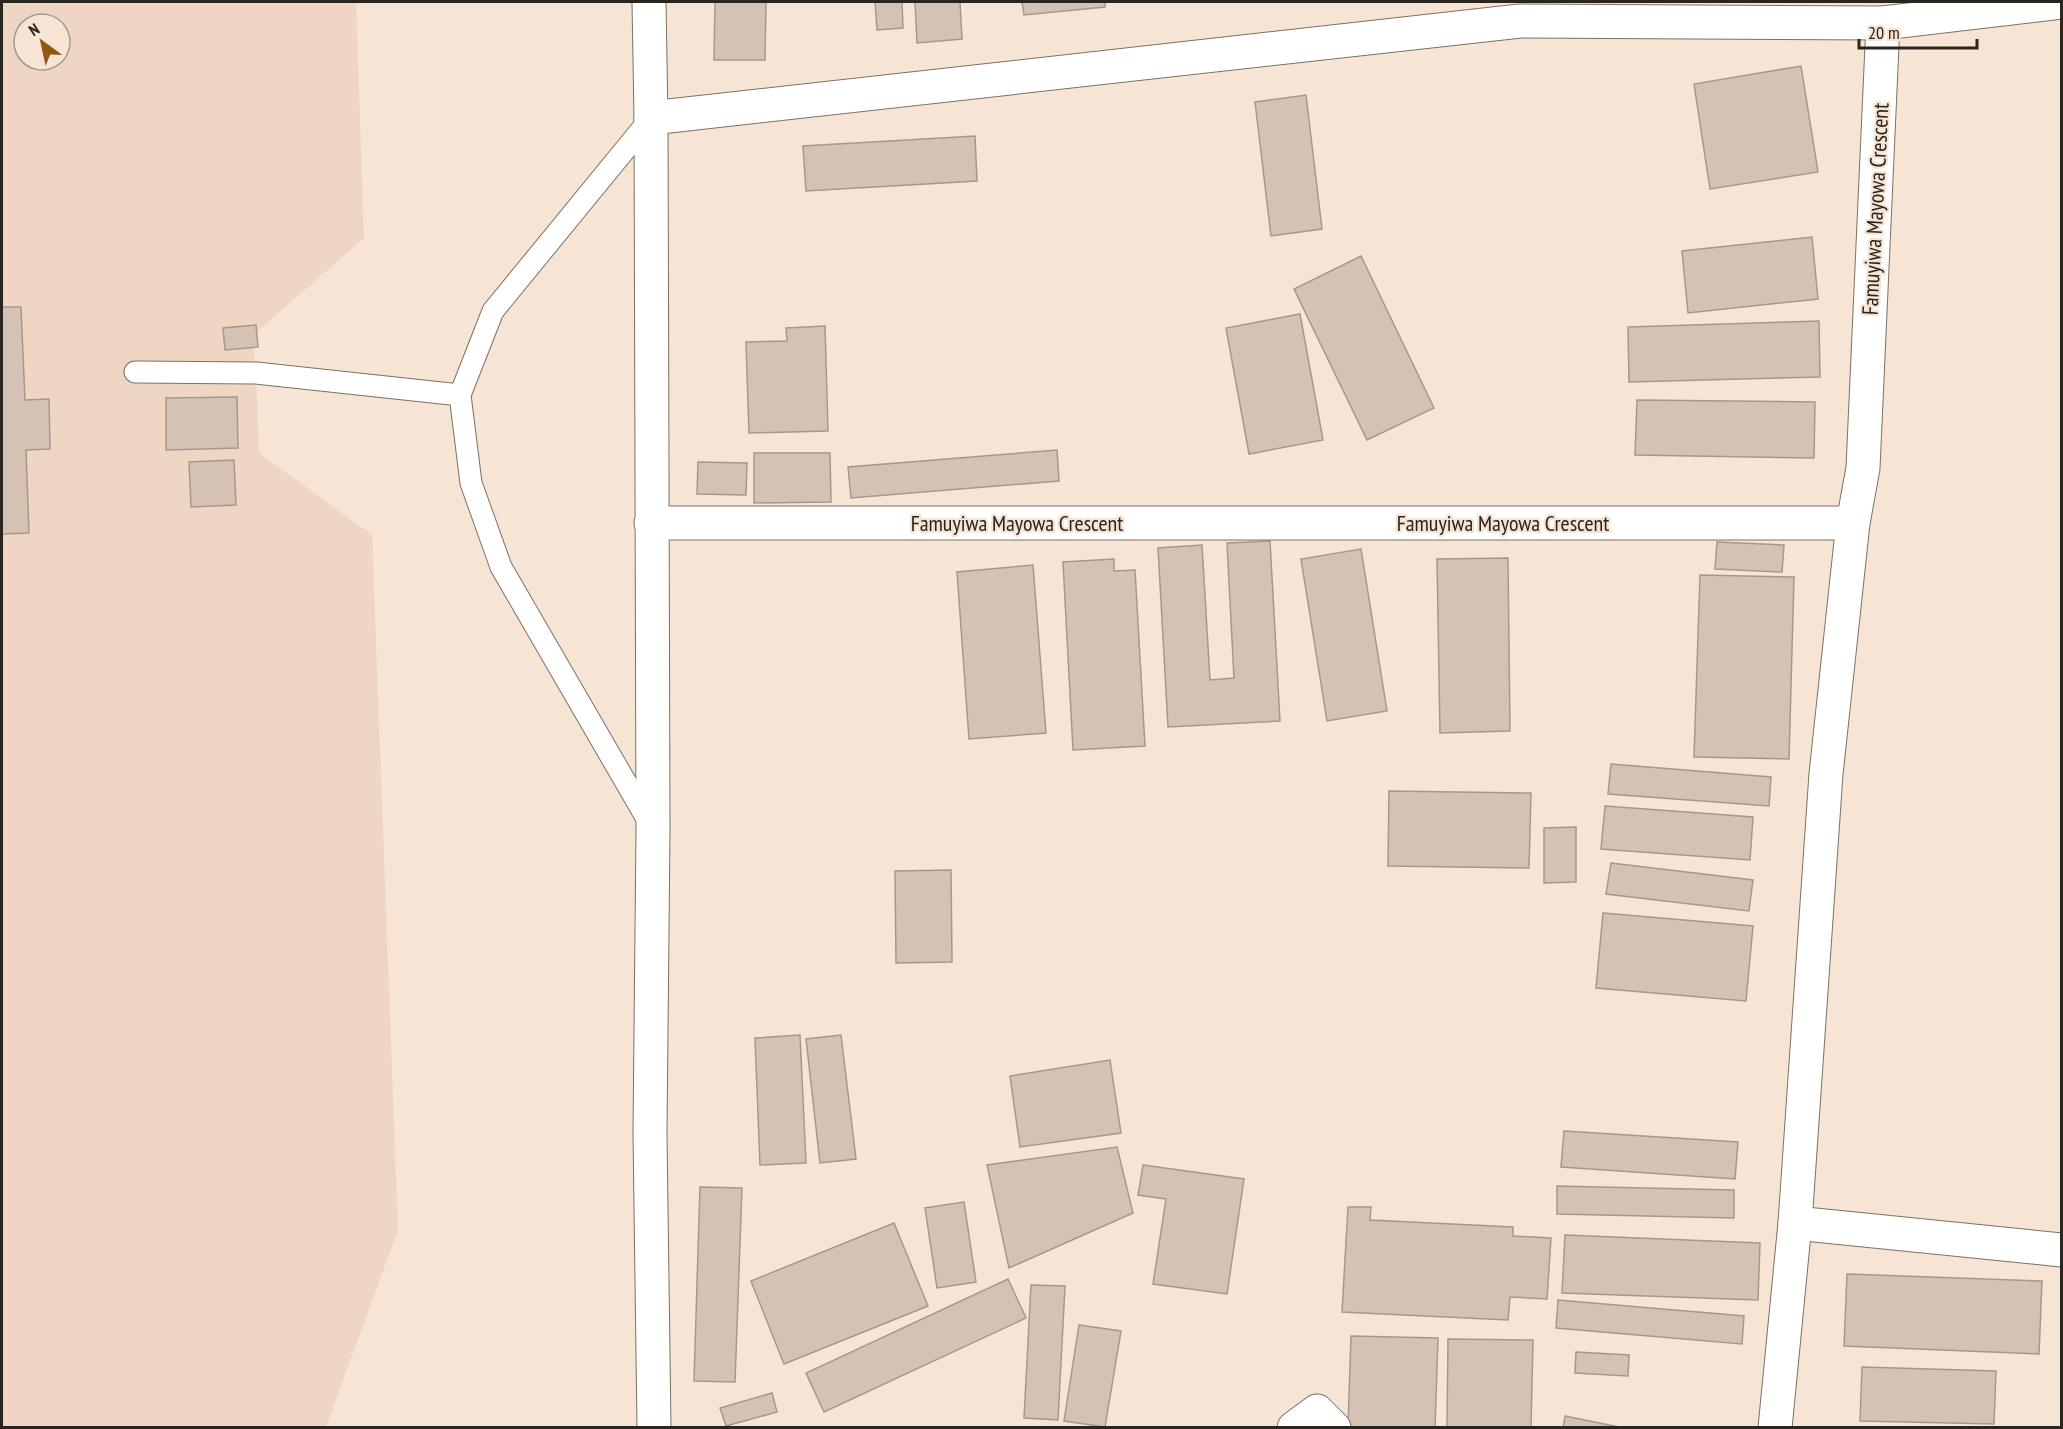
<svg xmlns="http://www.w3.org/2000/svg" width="2063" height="1429" viewBox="0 0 2063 1429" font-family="'PT Sans Narrow',sans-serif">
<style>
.built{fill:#eed6c2;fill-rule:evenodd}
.building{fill:#d4c3b4;stroke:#a89889;stroke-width:1.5}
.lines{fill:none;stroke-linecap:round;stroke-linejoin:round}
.lane-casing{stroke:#7f7062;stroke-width:23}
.street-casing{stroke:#7f7062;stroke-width:35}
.secondary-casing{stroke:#7f7062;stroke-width:35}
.lane{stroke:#fff;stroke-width:21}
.street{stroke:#fff;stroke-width:33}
.secondary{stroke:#fff;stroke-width:33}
.labels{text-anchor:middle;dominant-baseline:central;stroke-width:4.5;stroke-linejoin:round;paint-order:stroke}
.street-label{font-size:22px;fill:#2b251f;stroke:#f6e4d4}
</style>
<rect width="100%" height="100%" fill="#f6e4d4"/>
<path class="built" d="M2,2H356L364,238L252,336L256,373L259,453L372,535L398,1230L326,1427L2,1428ZM24,24H60V60H24Z"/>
<g class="building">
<path d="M715,2H766L765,60H714Z"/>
<path d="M875,2H902L903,28L877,30Z"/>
<path d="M915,2H960L962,39L917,43Z"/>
<path d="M1022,2H1105V7L1024,15Z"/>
<path d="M1801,66L1818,172L1710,189L1694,84Z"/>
<path d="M1306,95L1322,229L1271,236L1255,102Z"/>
<path d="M975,136L977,181L806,191L803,146Z"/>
<path d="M1812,237L1818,299L1688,313L1682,251Z"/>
<path d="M1361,256L1434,408L1367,440L1294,289Z"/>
<path d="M2,307H21L25,400L49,399L50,449L26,450L29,533L2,534Z"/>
<path d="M1300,314L1323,440L1249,454L1226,328Z"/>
<path d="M1819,321L1820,377L1629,382L1628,327Z"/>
<path d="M256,325L258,347L225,350L223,328Z"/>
<path d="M825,326L828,431L749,433L746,342L787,341L786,328Z"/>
<path d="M237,397L238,448L166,450V398Z"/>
<path d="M1637,400L1815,402L1814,458L1635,455Z"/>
<path d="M1057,450L1059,481L851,498L848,467Z"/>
<path d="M754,453H830L831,502L754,503Z"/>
<path d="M234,460L236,505L191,507L189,462Z"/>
<path d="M698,462L747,463L746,495L697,494Z"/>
<path d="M1270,541L1280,721L1168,727L1158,548L1202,545L1210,680L1234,678L1227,543Z"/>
<path d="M1717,542L1784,545L1782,572L1715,569Z"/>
<path d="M1361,549L1387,711L1327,721L1301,559Z"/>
<path d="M1508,558L1510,731L1440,733L1437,559Z"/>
<path d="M1114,559V571L1135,570L1145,746L1073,750L1063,562Z"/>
<path d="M1033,565L1046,733L969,739L957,572Z"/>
<path d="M1700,575L1794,577L1789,759L1694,757Z"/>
<path d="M1611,764L1771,777L1769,806L1608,794Z"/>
<path d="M1389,791L1531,793L1529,868L1388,866Z"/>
<path d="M1605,806L1753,817L1750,860L1601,849Z"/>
<path d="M1576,827V882L1544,883V828Z"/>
<path d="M1611,863L1753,880L1749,911L1606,894Z"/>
<path d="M951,870L952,962L896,963L895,871Z"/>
<path d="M1603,913L1753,926L1746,1001L1596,988Z"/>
<path d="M800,1035L806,1163L760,1165L755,1038Z"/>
<path d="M841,1035L856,1159L820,1163L806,1039Z"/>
<path d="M1110,1060L1121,1133L1020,1147L1010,1076Z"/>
<path d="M1564,1131L1738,1142L1735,1179L1561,1167Z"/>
<path d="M1117,1147L1133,1213L1009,1268L987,1165Z"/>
<path d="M1143,1165L1244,1179L1227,1294L1153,1284L1166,1199L1138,1195Z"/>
<path d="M1557,1186L1734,1190V1218L1557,1214Z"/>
<path d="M700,1187L742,1188L735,1382L694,1381Z"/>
<path d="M964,1202L976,1282L937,1288L925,1208Z"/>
<path d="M1348,1207H1371L1370,1220L1513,1227V1236L1551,1238L1547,1299L1510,1297L1508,1320L1342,1312Z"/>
<path d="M894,1223L928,1306L784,1364L751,1281Z"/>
<path d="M1565,1235L1760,1243L1758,1300L1562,1293Z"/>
<path d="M1847,1274L2042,1281L2039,1354L1844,1346Z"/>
<path d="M1008,1279L1026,1318L824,1412L806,1373Z"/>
<path d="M1031,1285L1065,1286L1058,1420L1024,1418Z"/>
<path d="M1558,1300L1744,1316L1742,1344L1556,1328Z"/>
<path d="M1079,1325L1121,1331L1105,1427L1064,1421Z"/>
<path d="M1351,1336L1438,1338L1435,1428L1348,1427Z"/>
<path d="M1448,1339L1533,1340L1531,1428H1447Z"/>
<path d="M1576,1352L1629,1355L1628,1376L1575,1373Z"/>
<path d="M1862,1367L1996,1371L1994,1424L1860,1421Z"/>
<path d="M772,1393L777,1412L726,1426L720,1408Z"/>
<path d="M1565,1416L1624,1428H1563Z"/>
</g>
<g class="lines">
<defs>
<g id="lane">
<path d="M135,372L256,373L460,395"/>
<path d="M650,824L501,567L471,483L460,395L493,311L651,118"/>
</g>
<g id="street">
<path d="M651,118L1520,21L1883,23L2062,2"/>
<path d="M651,523H1853L1863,468L1883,23"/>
<path d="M1795,1223L2062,1250"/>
<path d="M1294,1428L1317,1411L1334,1428"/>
<path d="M1775,1428L1795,1223L1826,774L1853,523"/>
</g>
<path id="secondary" d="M649,2L651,118L653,830L650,1133L654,1428"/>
</defs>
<use href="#lane" class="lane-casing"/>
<use href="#street" class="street-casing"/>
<use href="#secondary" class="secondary-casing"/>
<use href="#lane" class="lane"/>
<use href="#street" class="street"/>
<use href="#secondary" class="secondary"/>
</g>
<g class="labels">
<g class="street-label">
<text transform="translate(1875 209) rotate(-87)">Famuyiwa Mayowa Crescent</text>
<text x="1017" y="523">Famuyiwa Mayowa Crescent</text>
<text x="1503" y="523">Famuyiwa Mayowa Crescent</text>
</g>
</g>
<rect width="2063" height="1429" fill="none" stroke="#2b251f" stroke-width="6"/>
<g transform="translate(42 42) rotate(327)"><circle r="28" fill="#f6e4d4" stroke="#a5988c" stroke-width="1.5"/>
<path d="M0-4.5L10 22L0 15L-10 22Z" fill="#915713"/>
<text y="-9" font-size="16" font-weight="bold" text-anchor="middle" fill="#2b251f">N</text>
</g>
<path d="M1859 39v9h118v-9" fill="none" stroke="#2b251f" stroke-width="3"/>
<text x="1868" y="39" font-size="18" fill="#2b251f" stroke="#f6e4d4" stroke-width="4.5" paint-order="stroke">20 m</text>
</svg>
